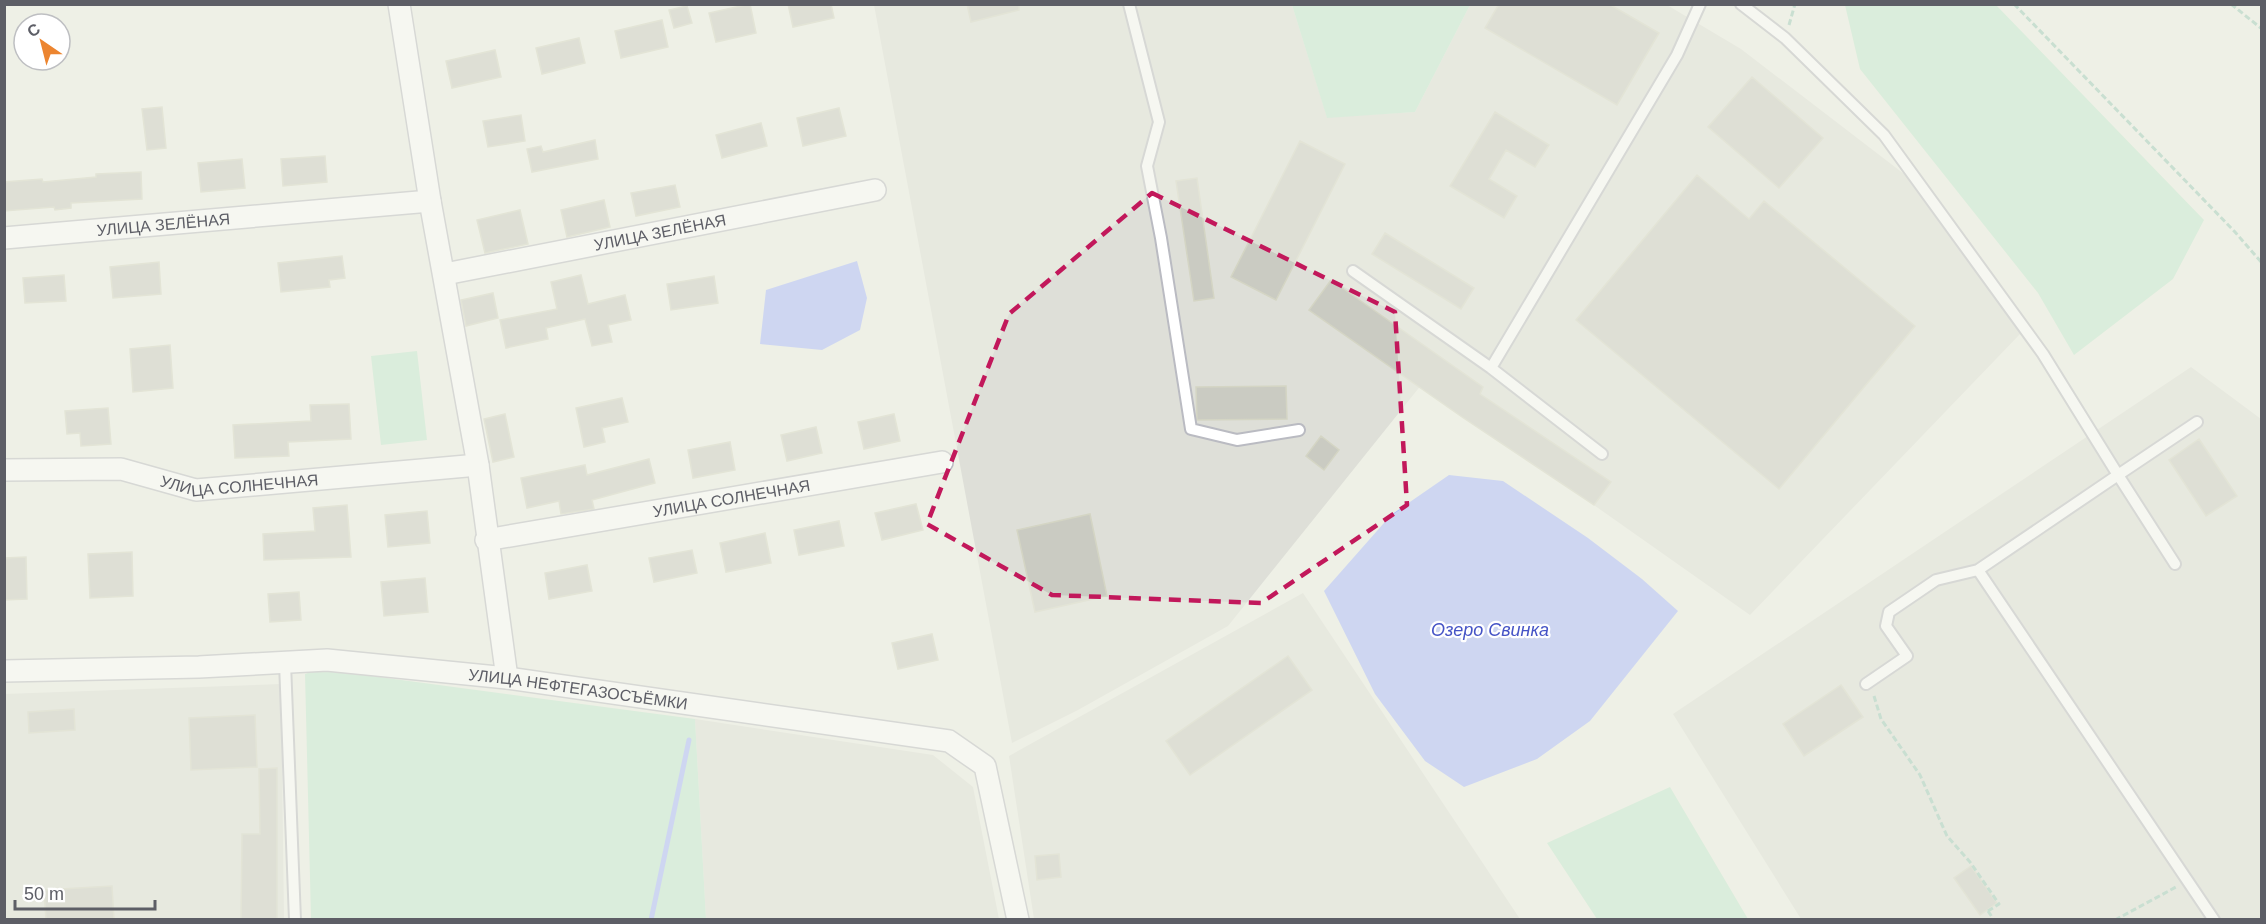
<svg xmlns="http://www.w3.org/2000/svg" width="2266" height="924" viewBox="0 0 2266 924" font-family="Arial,sans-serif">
<rect width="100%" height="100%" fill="#eef0e6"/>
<!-- industrial -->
<path fill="#dedfd8" d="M874,5H1292L1327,117L1415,112L1470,5H1667L1741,49L1908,177L2021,333L1750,615L1422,384L1228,626L1078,710L1012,743Z
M2191,367L2261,419V919H1801L1673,714Z
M1303,593L1520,919H1034L1009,756Z
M281,684L284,919H5L4,694Z
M695,719L933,755L973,787L999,919H706Z"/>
<!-- green -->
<path fill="#c2e8d0" d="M1292,5V4L1470,5L1415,112L1327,118Z
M1845,5H1996L2204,220L2173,279L2074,355L2038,293L1860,69Z
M417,351L427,440L381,445L371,356Z
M319,669L695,719L706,919H311L305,674Z
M1670,787L1748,919H1597L1547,843Z"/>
<!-- water -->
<path fill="#a7b7ff" d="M857,261L867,298L860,330L822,350L760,344L766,290Z
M1449,475L1503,481L1588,538L1642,579L1678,611L1590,721L1537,759L1464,787L1425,761L1375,694L1324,591L1391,515Z"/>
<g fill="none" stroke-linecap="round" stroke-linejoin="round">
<!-- stream -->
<path stroke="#a7b7ff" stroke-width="5" d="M651,920L689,740"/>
</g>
<!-- building -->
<path fill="#cacbc2" stroke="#d4d5c4" stroke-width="1.5" d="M750,4L756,33L716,42L709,13Z
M788,4H831L834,18L793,27Z
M967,4H1019V10L971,22Z
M1499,4H1609L1659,33L1617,105L1485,28Z
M687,6L692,23L674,28L669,10Z
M662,20L668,47L621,58L615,31Z
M579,38L585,63L542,74L536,48Z
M495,50L501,77L452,88L446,61Z
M1752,77L1823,138L1779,188L1708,127Z
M162,107L166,148L147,150L142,109Z
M839,108L846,136L803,146L797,118Z
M1495,112L1549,145L1535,167L1506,150L1489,179L1517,196L1504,218L1450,186Z
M521,115L525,141L488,147L483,121Z
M761,123L767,146L722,158L716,135Z
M595,140L598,159L532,172L527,149L541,146L543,152Z
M1300,141L1345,164L1276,300L1231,277Z
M325,156L327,182L283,186L281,159Z
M242,159L245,188L201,192L198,163Z
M141,172L142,199L71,203V208L55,210L54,207L4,211V182L42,179L43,182L96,177V174Z
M1697,175L1749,219L1764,201L1915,326L1779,489L1576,320Z
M1197,178L1214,298L1194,301L1176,181Z
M675,185L680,207L636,216L631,193Z
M604,200L610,227L567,237L561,210Z
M520,210L528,244L485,253L477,220Z
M1385,233L1474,288L1461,309L1372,254Z
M342,256L345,278L329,280L330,287L281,292L278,263Z
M159,262L161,294L113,298L110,267Z
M64,275L66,301L25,303L23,278Z
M581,275L588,304L625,295L631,320L608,325L612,342L592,346L585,319L546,328L548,339L506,348L500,320L557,309L551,282Z
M714,276L718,303L671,310L667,284Z
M1331,280L1483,387L1480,394L1611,482L1594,505L1462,417L1309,310Z
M493,293L498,318L466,326L461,300Z
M170,345L173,388L133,392L130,349Z
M1286,386L1287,419L1197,420L1196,387Z
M622,398L628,422L602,428L605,442L584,447L576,408Z
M349,404L351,439L288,442L289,456L235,458L233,425L311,421L310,405Z
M108,408L111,444L81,446L80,433L67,434L65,411Z
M505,414L514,457L493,462L484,419Z
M894,414L900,441L864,449L858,422Z
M816,427L822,453L787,461L781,435Z
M1321,436L1339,450L1324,470L1306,456Z
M2199,439L2237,496L2206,516L2169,460Z
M730,442L735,470L693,478L688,450Z
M649,459L655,483L592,500L594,509L561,514L559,501L527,508L521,478L585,465L587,475Z
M916,504L923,530L882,540L875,513Z
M347,505L351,557L264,560L263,534L315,531L313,508Z
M427,511L430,543L388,547L385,515Z
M1090,514L1107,596L1035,612L1017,530Z
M839,521L844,546L799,555L794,530Z
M765,533L771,563L726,572L720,543Z
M692,550L697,573L654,582L649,558Z
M132,552L133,596L90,598L88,554Z
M26,557L27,599L4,600V558Z
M587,565L592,591L549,599L545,573Z
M425,578L428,612L384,616L381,582Z
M299,592L301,620L270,622L268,594Z
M932,634L938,660L898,669L892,643Z
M1288,656L1312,690L1190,775L1166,741Z
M1841,685L1863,717L1804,756L1783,724Z
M74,709L75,730L29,733L28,712Z
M255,715L257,767L191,770L189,718Z
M277,768V920H241L242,834H260L259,769Z
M1059,854L1061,877L1037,880L1035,856Z
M1971,866L1997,903L1980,915L1954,878Z
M112,886L114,920H46L44,890Z"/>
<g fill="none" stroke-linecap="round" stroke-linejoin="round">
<defs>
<path id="lane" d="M1129,4L1159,122L1147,166L1161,238L1191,429L1237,440L1299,430
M1741,4L1785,38L1884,135L2043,354L2118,475L1978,570L2214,920
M1353,271L1491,368L1677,55L1700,4
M1491,368L1602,454
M2175,564L2118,475L2197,422
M285,663L295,920
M1866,684L1907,656L1886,626L1889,612L1936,580L1978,570"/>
<g id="street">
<path d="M399,4L430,201L478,465L507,678"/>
<path id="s1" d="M4,238L430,201"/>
<path id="s2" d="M445,274L875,190"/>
<path id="s3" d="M4,470L121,469L196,490L478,465"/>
<path id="s4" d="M486,540L942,462"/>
<path id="s5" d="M4,671L199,667L327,660L507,678L949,741L985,766L1018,920"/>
</g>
</defs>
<!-- lane casing -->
<use href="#lane" stroke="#babbc2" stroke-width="14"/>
<!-- street casing -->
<use href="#street" stroke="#babbc2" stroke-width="24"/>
<!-- path -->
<path stroke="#9bc9b9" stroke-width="3" stroke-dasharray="6 3" stroke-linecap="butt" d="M2014,4L2235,232L2262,263
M2231,4L2262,29
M1789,25L1795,4
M1874,696L1881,719L1920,775L1947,836L1970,862L1999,904L1988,911
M1988,911L1994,920
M2115,920L2176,887"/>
<!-- lane -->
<use href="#lane" stroke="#fff" stroke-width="10"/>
<!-- street -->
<use href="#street" stroke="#fff" stroke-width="21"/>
</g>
<!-- marked area -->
<path d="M0 0H2266V924H0ZM1152,193L1395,312L1407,505L1261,603L1052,595L927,524L1009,314Z" fill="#eef0e6" fill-opacity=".55" fill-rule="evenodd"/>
<path fill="none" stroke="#c2185b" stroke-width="4.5" stroke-dasharray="12 8" stroke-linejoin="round" d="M1152,193L1395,312L1407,505L1261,603L1052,595L927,524L1009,314Z"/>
<g text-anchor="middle" stroke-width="4.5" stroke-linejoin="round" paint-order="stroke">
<!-- street labels -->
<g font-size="16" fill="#5d5e66" stroke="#fff">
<text dy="6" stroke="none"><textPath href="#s1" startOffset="160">УЛИЦА ЗЕЛЁНАЯ</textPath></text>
<text dy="6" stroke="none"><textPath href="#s2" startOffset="219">УЛИЦА ЗЕЛЁНАЯ</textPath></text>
<text dy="6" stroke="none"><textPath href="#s3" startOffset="238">УЛИЦА СОЛНЕЧНАЯ</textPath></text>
<text dy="6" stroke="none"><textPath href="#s4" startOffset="249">УЛИЦА СОЛНЕЧНАЯ</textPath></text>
<text dy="6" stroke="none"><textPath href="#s5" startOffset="576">УЛИЦА НЕФТЕГАЗОСЪЁМКИ</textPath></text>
</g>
<!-- water labels -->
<g font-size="18" font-style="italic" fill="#4654c6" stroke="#fff">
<text x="1490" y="636">Озеро Свинка</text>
</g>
</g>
<!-- border -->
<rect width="2266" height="924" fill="none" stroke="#5d5e66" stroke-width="12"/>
<!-- north arrow -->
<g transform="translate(42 42) rotate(325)"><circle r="28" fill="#ffffff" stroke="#bebfc2" stroke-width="1.5"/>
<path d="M0-4.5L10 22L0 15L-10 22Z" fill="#ec8530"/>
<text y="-9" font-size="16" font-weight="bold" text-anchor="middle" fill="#5d5e66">С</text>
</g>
<!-- scale -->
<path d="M15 900v9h140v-9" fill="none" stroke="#5d5e66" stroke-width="3"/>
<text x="24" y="900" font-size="18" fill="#5d5e66" stroke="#ffffff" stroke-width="4.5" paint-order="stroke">50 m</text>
</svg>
